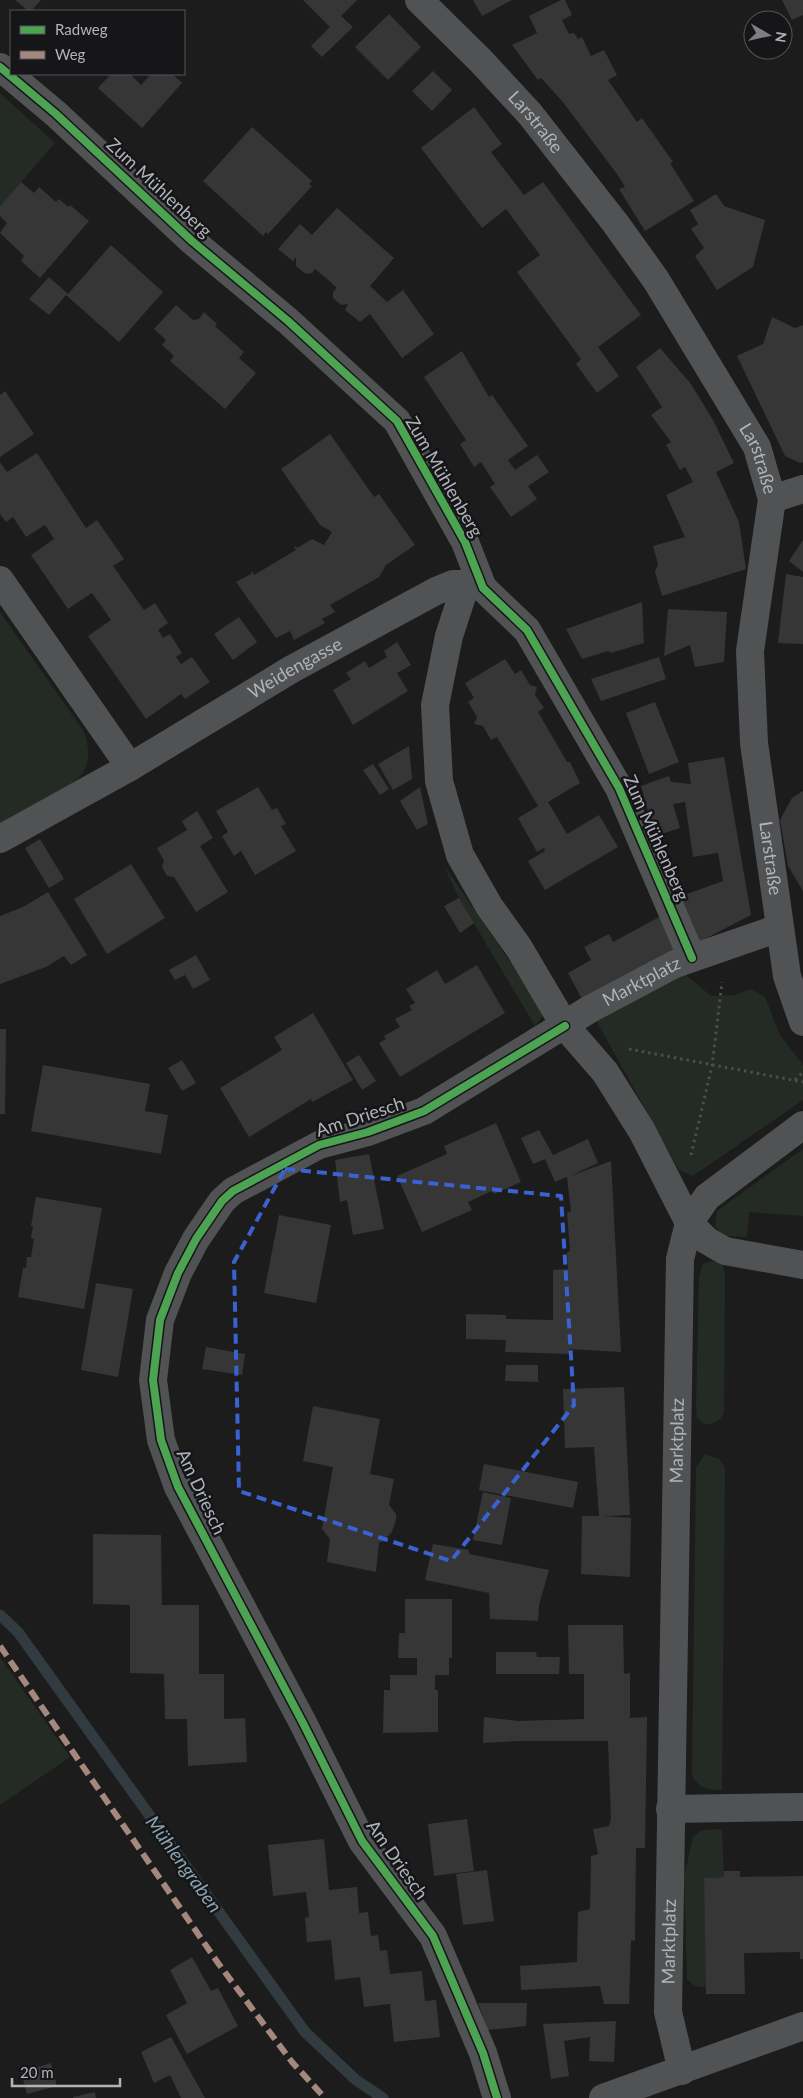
<svg xmlns="http://www.w3.org/2000/svg" width="803" height="2098" viewBox="0 0 803 2098" font-family="Lato,sans-serif">
<rect width="100%" height="100%" fill="#1c1c1c"/>
<!-- green -->
<path fill="#242b24" d="M0,93L55,143L0,206Z
M0,612L83,730C99,770 76,784 44,802C29,811 15,820 0,828Z
M443,864L542,1008L543,1016L535,1026L459,898Z
M685,974L711,996L736,995L751,989L765,997L780,1035L803,1065V1100L693,1176L679,1170L597,1022L598,1013Z
M803,1149V1216L749,1212L747,1237L723,1236L715,1226L717,1211Z
M713,1261L722,1264L725,1273L724,1412C720,1422 714,1424 704,1424L697,1418L696,1408L699,1277L703,1264Z
M705,1454L719,1459L725,1468L722,1790C708,1790 698,1789 692,1775L696,1468Z
M0,1657L70,1757L0,1805Z
M722,1829L724,1877L704,1878L706,1987C697,1987 693,1986 687,1979L684,1877L693,1837L702,1830Z"/>
<g fill="none" stroke-linecap="round" stroke-linejoin="round">
<!-- stream -->
<path stroke="#323b3f" stroke-width="11" d="M0,1615L18,1632L305,2032L356,2080L383,2098"/>
</g>
<!-- building -->
<path fill="#363637" d="M15,0H41L31,11H28Z
M303,0H357L341,16L353,27L322,57L311,46L330,27Z
M473,0H512L482,16Z
M561,0H565L572,15L562,20L569,34L574,33L578,39L582,37L591,56L604,50L617,75L608,80L637,122L642,118L673,162L670,163L694,201L645,231L619,189L625,187L617,174L562,101L541,78L538,80L512,45L537,33L529,16Z
M782,0H803V15L792,20Z
M389,14L421,47L388,80L355,47Z
M433,71L452,90L432,111L412,91Z
M111,74H130L141,85L151,74H172L182,83L142,128L98,88Z
M474,107L502,144L491,152L524,195L543,182L641,315L598,347L619,376L597,393L576,364L581,359L517,272L540,255L506,209L482,228L421,148Z
M252,127L312,181L309,184L312,186L268,234L266,232L263,236L203,181Z
M21,182L34,193L39,187L56,202L59,199L68,207L70,205L89,221L40,278L21,261L24,256L0,233L7,223L0,216V206Z
M716,194L724,206L765,220L753,267L717,290L695,256L704,248L691,229L698,224L690,210Z
M337,208L394,258L370,286L387,302L403,290L434,334L402,358L370,314L360,322L345,310L348,304L341,305L333,298V292L337,288L326,278L315,269L312,273L306,274L296,266V257L293,261L278,249L300,224L312,235Z
M111,245L163,292L119,342L66,295L49,315L29,299L49,277L68,294Z
M176,305L193,320L199,319L204,312L217,324L215,326L244,352L239,358L256,373L225,409L170,361L174,356L162,345L166,340L154,329Z
M772,317L795,328L803,325V462L800,463L785,456L737,356L763,344Z
M660,348L691,384L713,420L734,463L716,472L739,522L746,569L662,596L655,572L658,564L653,546L685,537L666,495L693,482L685,467L680,470L666,445L671,442L651,415L662,407L636,367Z
M462,351L489,397L492,395L528,446L508,460L515,470L537,455L549,472L528,486L537,499L511,517L490,487L495,484L481,462L474,467L460,444L466,440L424,377Z
M5,391L34,434L0,457V395Z
M330,434L374,497L379,494L415,545L386,565L379,577L330,605L335,612L322,619L325,623L294,640L290,631L276,638L236,582L251,574L252,571L254,575L296,550L294,547L296,546L297,548L312,539L324,545L332,532L320,525L281,469Z
M37,453L86,528L97,520L124,559L113,566L144,610L155,603L168,623L158,630L163,638L170,634L182,653L176,657L181,664L192,657L210,682L185,699L181,694L146,719L88,636L111,620L102,607L92,593L68,609L31,555L54,539L45,525L26,537L13,517L6,522L0,514V462L7,472Z
M803,540V572L789,561Z
M786,574L803,577V644L778,643Z
M642,602L644,643L611,653L608,651L582,659L566,629Z
M668,609L727,612L724,662L695,667L690,645L664,656Z
M239,617L257,642L233,660L214,634Z
M397,642L411,665L397,673L408,691L353,725L333,690L351,679L346,673L365,661L369,668L387,657L384,651Z
M659,657L666,679L601,701L591,679Z
M505,659L515,674L521,670L530,685L537,687L535,695L544,708L538,712L567,762H570L580,783L548,802L567,834L599,815L618,847L545,890L528,861L545,851L544,848L537,852L518,818L538,806L497,737L491,740L483,726L474,724L477,717L468,702L474,698L465,683Z
M655,702L679,762L649,774L626,713Z
M409,746L412,779L393,790L378,764Z
M724,757L751,915L697,943L676,898L723,881L718,853L693,857L685,802L673,804L680,828L655,836L641,786L669,776L671,782L691,784L688,763Z
M373,764L389,789L380,795L363,770Z
M258,787L272,810L277,808L286,824L281,826L296,851L255,875L241,851L234,856L222,836L228,832L216,811Z
M420,787L428,824L417,830L400,801Z
M803,791V891L788,866L780,820L792,798Z
M197,811L213,838L200,846L228,892L196,912L174,877L167,876L162,867L164,861L157,848L187,830L182,821Z
M40,839L64,879L49,888L25,848Z
M131,864L165,918L107,954L74,899Z
M48,892L87,955L71,965L64,956L46,967L0,984V916L23,907Z
M459,898L474,923L460,933L444,906Z
M663,915L681,949L583,1001L568,973L591,960L584,947L609,934L613,942Z
M196,955L210,980L193,989L185,975L175,980L169,970Z
M477,965L505,1013L400,1077L379,1043L386,1039L384,1036L400,1027L395,1019L412,1010L409,1006L415,1003L406,989L437,970L445,984Z
M313,1013L353,1080L312,1102L311,1099L249,1137L220,1088L282,1050L274,1037Z
M0,1029H6L5,1114H0Z
M359,1055L376,1081L362,1090L346,1063Z
M182,1060L196,1083L182,1091L168,1068Z
M43,1065L150,1084L145,1111L168,1115L161,1154L31,1131Z
M496,1123L521,1182L494,1194L492,1191L468,1202L472,1210L422,1232L397,1176L447,1154L444,1146Z
M539,1130L553,1155L588,1139L598,1163L570,1176L611,1161L621,1352L569,1349V1354L505,1352L506,1340L466,1339V1314L506,1315V1319L553,1320V1270L568,1269L567,1252L570,1251L567,1212H571L567,1177L555,1182L545,1159L533,1164L521,1138Z
M369,1154L384,1229L353,1235L347,1200L340,1202L335,1160Z
M36,1197L102,1208L84,1309L18,1297L23,1268H26L27,1257H31L34,1239L31,1238L33,1226H31Z
M279,1215L331,1225L316,1303L264,1293Z
M96,1283L133,1289L118,1377L81,1370Z
M206,1347L245,1354L242,1375L202,1369Z
M506,1365H538V1382L505,1381Z
M624,1387L630,1515L603,1516L631,1518L630,1577L581,1574L582,1516H599L594,1447L565,1448L563,1389Z
M313,1406L380,1419L370,1474L394,1479L389,1505L396,1514V1520L392,1532L382,1542H379L376,1572L327,1562L330,1539L322,1529L333,1467L303,1461Z
M484,1464L578,1482L573,1508L479,1490Z
M483,1492L511,1498L502,1545L473,1540Z
M93,1534L161,1535L162,1605H199V1674H224V1719L245,1718L247,1762L188,1766L187,1719H165L164,1674L130,1673V1605L93,1604Z
M433,1544L469,1550V1554L549,1570L539,1605L538,1621L490,1619L489,1593L425,1580Z
M405,1599H452V1658H449V1675H435V1690H438V1732L383,1733L384,1690H390V1675H417V1658H398L399,1633H405Z
M568,1625H623L624,1674L630,1673V1718L647,1717L645,1848H636L635,1941L631,1940L629,2004H604L600,1986L521,1990L520,1966L577,1962L578,1912L590,1909L591,1856L598,1854L593,1829L609,1826L611,1818L608,1741H519L483,1743L484,1717L518,1721L584,1719V1674H569Z
M496,1652H536L537,1657H560L559,1674H496Z
M467,1819L474,1871L434,1876L428,1824Z
M324,1839L329,1890L357,1887L359,1913L368,1912L371,1936L378,1935L380,1951L387,1950L390,1974L422,1971L425,2001L436,2000L440,2037L394,2042L390,2004L364,2007L360,1977L335,1980L331,1940L307,1942L305,1918L309,1917L306,1892L273,1896L268,1845Z
M487,1870L494,1921L463,1925L456,1874Z
M724,1871H740V1877L803,1876V1959H800V1952L744,1953L745,1994H706L704,1878L724,1877Z
M192,1957L211,1991L218,1988L238,2026L187,2054L166,2015L187,2003L170,1970Z
M478,2003H527L526,2026L488,2030Z
M616,2021L614,2062L589,2061L590,2037L564,2041L569,2076L551,2079L543,2024Z
M171,2037L205,2098H181L170,2075L154,2083L141,2052Z
M51,2063L57,2086L27,2094L21,2072Z
M95,2092L96,2098H73V2097Z"/>
<g fill="none" stroke-linecap="round" stroke-linejoin="round">
<!-- path -->
<path stroke="#4c4d4f" stroke-width="3" stroke-dasharray="2.5 4" stroke-linecap="butt" d="M629,1049L803,1082
M795,1080L803,1072
M691,1155L712,1066L722,982"/>
<!-- minor -->
<g stroke="#515254" stroke-width="28">
<path id="s1" d="M419,0L480,60L530,114L616,224L656,280L757,447L772,499L750,651L754,743L787,976L803,1022"/>
<path d="M0,67L56,114L192,241L288,321L397,421L465,542L483,588L527,630L619,788L692,958"/>
<path d="M772,499L803,489"/>
<path d="M0,580L130,767"/>
<path d="M483,588L466,584L449,636L435,705L439,781L460,855L489,906L519,948L565,1026L605,1072L642,1131L689,1223L706,1240L725,1251L803,1265"/>
<path id="s2" d="M0,839L130,767L292,669L436,591L453,584H466"/>
<path d="M670,1809L803,1807"/>
<path id="s3" d="M682,2071L668,2012L680,1259L689,1223L707,1197L803,1125"/>
<path id="s4" d="M497,2098L483,2053L433,1936L362,1841L303,1723L178,1487L161,1440L153,1380L160,1320L178,1273L196,1239L222,1201L233,1191L319,1145L368,1132L424,1111L590,1009L675,964L779,928"/>
<path d="M603,2098L803,2026"/>
</g>
<!-- quiet -->
<path stroke="#a5887d" stroke-width="6" stroke-dasharray="12 6" stroke-linecap="butt" d="M0,1646L218,1963L292,2062L325,2098"/>
<defs>
<path id="cycleway" d="M0,67L56,114L192,241L288,321L397,421L465,542L483,588L527,630L619,788L692,958
M497,2098L483,2053L433,1936L362,1841L303,1723L178,1487L161,1440L153,1380L160,1320L178,1273L196,1239L222,1201L233,1191L319,1145L368,1132L424,1111L565,1026"/>
</defs>
<!-- cycleway casing -->
<use href="#cycleway" stroke="#161618" stroke-width="11"/>
<!-- cycleway -->
<use href="#cycleway" stroke="#4ca352" stroke-width="8"/>
</g>
<!-- marked area -->
<path fill="none" stroke="#3a62d2" stroke-width="4" stroke-dasharray="10 6" stroke-linejoin="round" d="M285,1169L561,1196L574,1405L451,1561L239,1491L234,1262Z"/>
<g text-anchor="middle" stroke-width="5" stroke-linejoin="round" paint-order="stroke">
<!-- street labels -->
<g font-size="18" fill="#afb4bb" stroke="#161618">
<text dy="6" stroke="none"><textPath href="#s1" startOffset="169">Larstraße</textPath></text>
<text transform="translate(159 188) rotate(43)" y="6">Zum Mühlenberg</text>
<text dy="6" stroke="none"><textPath href="#s1" startOffset="574">Larstraße</textPath></text>
<text transform="translate(444 477) rotate(60)" y="6">Zum Mühlenberg</text>
<text dy="6" stroke="none"><textPath href="#s2" startOffset="341">Weidengasse</textPath></text>
<text transform="translate(656 838) rotate(66)" y="6">Zum Mühlenberg</text>
<text dy="6" stroke="none"><textPath href="#s1" startOffset="979">Larstraße</textPath></text>
<text dy="6" stroke="none"><textPath href="#s4" startOffset="1474">Marktplatz</textPath></text>
<text transform="translate(360 1117) rotate(-18)" y="6">Am Driesch</text>
<text dy="6" stroke="none"><textPath href="#s3" startOffset="632">Marktplatz</textPath></text>
<text transform="translate(201 1492) rotate(65)" y="6">Am Driesch</text>
<text transform="translate(397 1860) rotate(55)" y="6">Am Driesch</text>
<text dy="6" stroke="none"><textPath href="#s3" startOffset="131">Marktplatz</textPath></text>
</g>
<!-- water labels -->
<g font-size="19" font-style="italic" fill="#8aa5b2" stroke="#161618">
<text transform="translate(184 1864) rotate(54)" y="7">Mühlengraben</text>
</g>
</g>
<!-- legend -->
<rect x="10" y="10" width="175" height="65" fill="#161618" stroke="#535559"/>
<rect x="20" y="26" width="25" height="8" fill="#4ca352" stroke="#535559"/>
<text x="55" y="35" font-size="15" fill="#afb4bb">Radweg</text>
<rect x="20" y="51" width="25" height="8" fill="#a5887d" stroke="#535559"/>
<text x="55" y="60" font-size="15" fill="#afb4bb">Weg</text>
<!-- north arrow -->
<g transform="translate(768 35) rotate(99)"><circle r="24" fill="#161618" stroke="#535559"/>
<path d="M0-4L9 19L0 12L-9 19Z" fill="#7c7f83"/>
<text y="-8" font-size="14" font-weight="bold" text-anchor="middle" fill="#afb4bb">N</text>
</g>
<!-- scale -->
<path d="M12 2078v8h108v-8" fill="none" stroke="#afb4bb" stroke-width="2.5"/>
<text x="20" y="2078" font-size="15" fill="#afb4bb" stroke="#161618" stroke-width="4" paint-order="stroke">20 m</text>
</svg>
